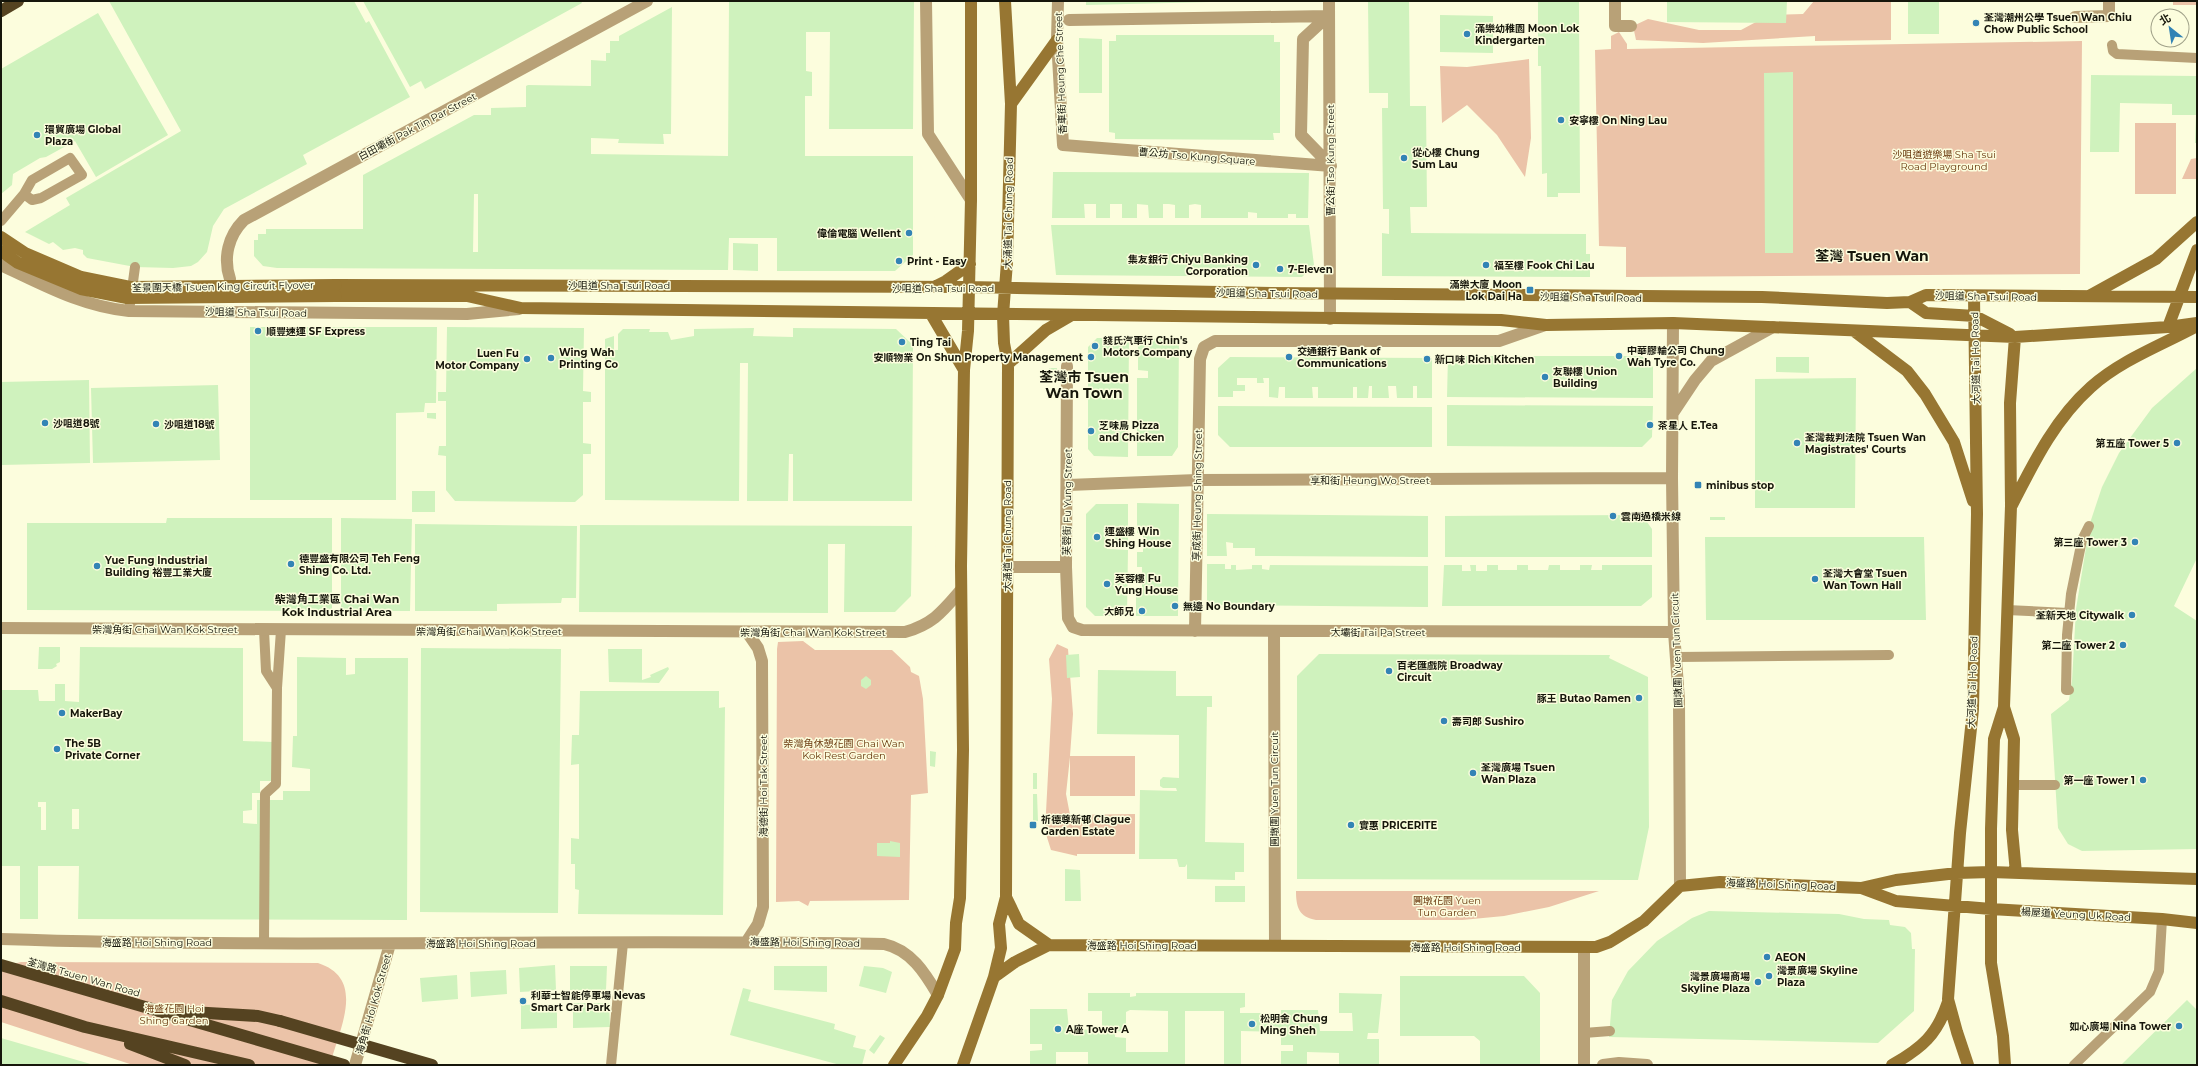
<svg xmlns="http://www.w3.org/2000/svg" width="2198" height="1066" viewBox="0 0 2198 1066" font-family="Montserrat,'Noto Sans TC',sans-serif">
<rect width="100%" height="100%" fill="#fcfddd"/>
<!-- green -->
<path fill="#ebc3a8" d="M1814,1H1891V40L1815,41V36L1703,43L1636,40L1633,26L1648,19L1699,30H1741L1769,15L1803,14Z
M2173,1H2197V5H2173Z
M1619,32L1627,44V49L2082,41L2080,274L1626,277V247L1599,246L1595,50L1611,49V36Z
M1529,59L1531,138L1525,177L1497,135L1467,105L1442,123L1440,66L1467,67Z
M2135,123H2176V194H2135Z
M2197,158V179H2182L2191,159Z
M803,641L815,650H892L910,667L911,672L919,676L923,699L928,793L911,795L909,900L810,901L808,906L799,901L776,902L777,649L778,642Z
M1057,644L1068,649L1073,714L1070,756H1135V796H1070V757L1066,794L1070,815L1135,814V854H1077V856L1051,850L1045,831L1052,699L1049,659Z
M1296,891H1599L1549,907L1504,916L1462,920H1316C1299,917 1296,907 1296,891Z
M21,962L318,963C367,979 339,1029 330,1065H133L1,1022V967Z"/>
<!-- pier -->
<path fill="#fcfddd" d="M939,1H1027L1029,641H1027L1031,924L942,922L931,302L937,150Z"/>
<!-- building -->
<path fill="#cff2bd" fill-rule="evenodd" d="M109,1H354L366,23L369,21L410,97L303,155L307,164L224,209L213,226L207,252L198,262L191,266L173,268L135,267L87,258L83,254V250L75,248L63,250L53,242L49,244L25,232L70,205L66,198L181,131Z
M363,1H581L582,3L425,89L421,81L410,87Z
M729,1H914L913,129H829L830,32H806V71L812,72V96H805V156H913V255L895,271H777V238H729L728,270L277,268L263,266L254,256V240H258V234H266V229H363V175L474,115H491V108L526,107V86L528,85L591,86V60L606,61V53H610V41H619V36L672,7L671,134H663L664,144L618,143L619,139L591,138V154L728,156ZM474,194H478V252H473Z
M1086,1H1211V2L1086,5Z
M1368,1H1409L1410,106H1426L1427,207H1410L1411,233L1586,234V254H1590V277L1382,276V233L1389,234V209H1383L1382,108H1388V93H1369Z
M1538,1H1579L1580,193H1558V197H1547V173L1542,174L1541,66H1538Z
M1667,1H1787L1786,23L1667,22Z
M1908,1H1939V34H1908Z
M98,13L168,135L96,177L75,141L46,157L40,158L13,174L12,185L1,194V69Z
M1440,15L1493,16V53L1440,52Z
M1116,35H1274V42H1280V133H1273L1274,140L1115,139V133L1109,132V41H1116Z
M1079,38L1102,39V93H1079Z
M1793,72V253H1765L1764,73Z
M2091,75L2197,76V143H2195L2196,115H2172V104L2120,103L2119,152H2090Z
M1053,172L1309,173L1308,218H1296V214H1288V218H1257V213L1248,212V218H1201V205L1195,204L1189,205V218H1175V205L1169,204H1163V218H1149L1148,205L1137,204V218H1122V204H1110V218H1096V204H1084L1085,218H1052Z
M1051,225H1309L1314,265L1302,277L1056,275Z
M733,243L758,244V271L733,270Z
M250,327H437L436,403H425L424,412L396,413V500H250Z
M447,327L584,328L583,391L591,392V402H583V443L591,444V454H583V495L575,502L455,501L446,490V456L438,455L439,446H446V401H438V392H446Z
M754,328L753,336L793,337V328L896,329L913,345L912,501H793V454H789L788,501H747L748,363H740L739,501L605,500V339L614,336V350H618V334L623,329H650L649,332H668L671,340L694,336V329Z
M1097,338H1129L1128,457L1094,456L1088,449V347Z
M1138,338L1179,339L1178,447L1172,456H1137V378H1148V371L1138,370Z
M1448,356H1642L1653,367V398L1447,397Z
M1230,357L1432,358V398H1417V386H1413V398H1397L1396,386H1388L1389,398H1372V386H1369L1368,398H1357V387H1353V398H1318V387H1312L1313,398H1285V387H1279L1278,398L1269,397V378H1263L1264,383H1257V378H1237V385H1245V391H1233V397H1218V368Z
M1776,357H1809V373L1776,372Z
M1049,368H1057V377H1049Z
M2197,368V558L2174,606L2197,621V849L2082,851L2068,844L2058,828L2051,714L2069,700L2072,681L2076,609L2090,523L2102,487L2119,453L2152,408Z
M1856,378L1855,508H1755V379Z
M89,380L90,463L1,465V382Z
M218,385L220,460L93,463L91,388Z
M1447,405L1653,406L1652,437L1642,447L1447,446Z
M1218,406L1432,407V447H1230L1218,435Z
M427,413H436V419L427,418Z
M412,491H435V512H412Z
M1137,503L1179,504L1178,616H1136V587H1142V567H1137V552H1143V533H1137Z
M1096,504H1128V544H1114V530H1107V549L1128,550L1127,616H1095L1086,607V514Z
M1207,514L1428,516V557L1255,556V548H1233V543L1226,542L1227,556H1207Z
M1642,515L1652,529V557H1445V516Z
M1710,517H1725V520H1710Z
M167,518H332V611L27,610V523H166Z
M341,518L412,519L410,611H341Z
M415,524L577,526L576,598H562L561,603L497,604V611H415Z
M580,525L912,526L911,596L895,612H844L845,544H828V613L579,612Z
M1705,537H1924L1926,620H1706Z
M1207,564H1225V569H1231V565H1236V570L1252,569V565H1262V569L1269,570L1270,565L1428,566V607L1207,605Z
M1444,565H1462V571H1471L1470,565H1476V571H1487V565H1498V570H1517V565H1528V570H1548L1549,565H1560V570H1580V565H1592L1591,570H1602V565H1652V597L1641,606H1442Z
M39,647H60V662L56,664L57,666L52,669H38Z
M80,647L243,648V741L273,742L272,781H260V793H252V810L243,811V823L257,824V800H283V791H310V769L292,767L293,736H297V657L346,658V675L355,674V658H408L407,920L78,919L79,866H38V919H20V866H1V690H38L39,701H55V684H65V701L79,702ZM38,802H46V830H41V807H38ZM72,809H79V829H72Z
M421,648L561,649L558,913L420,912Z
M608,649H642V680L651,677L650,675L668,667L669,669L659,683L609,682Z
M1079,654L1080,677L1067,678L1066,655Z
M1319,654L1610,655L1609,658L1648,677L1649,827L1638,880L1297,879V676Z
M1098,670L1176,671V696H1212V707H1207L1205,842L1244,843V872H1235V880L1187,879V864L1185,867H1179L1177,859H1139L1140,790L1177,791L1176,788H1163L1160,786V780L1163,777L1179,778V735L1097,734Z
M866,676L871,680V685L866,689L861,686V680Z
M580,691H719V708L725,707L723,915L578,914L579,890L575,889V864H571V838L579,839V764L571,765L572,735H579Z
M930,751L936,752L935,767L930,766Z
M1033,773H1037V789H1033Z
M1033,794H1037L1038,821H1033Z
M890,841L900,843V857L877,856V843H890Z
M1065,869L1080,870L1081,901H1065Z
M1215,886H1245V902H1215Z
M1709,911L1839,914L1864,919L1889,920L1890,925L1905,927L1911,933L1912,949H1915L1914,1011L1878,1043L1609,1037L1612,1000L1628,971L1657,941L1692,918Z
M555,965L556,990L520,992L519,968Z
M570,966H607L606,990H570Z
M774,966H827V992L774,990Z
M864,966L883,968L892,972L886,993L859,986Z
M506,970L507,994L471,997L470,972Z
M457,975L458,999L422,1002L420,978Z
M1400,976H1524L1540,993V1065H1480V1041L1474,1036H1400Z
M743,988L751,990L748,1001L835,1024L834,1029L856,1036L853,1047L866,1050L862,1065H840L730,1035Z
M1088,993H1130V997L1136,996V993H1245V1007L1240,1008V1013H1275V1017H1281V1010H1318L1320,1031H1353L1352,1013H1339V993L1382,994L1378,1033H1368L1367,1039H1379V1065H1339V1053L1307,1052V1065H1281V1051H1293V1045H1281V1032L1241,1031V1065H1224V1011H1185V1065H1088V1052H1056V1065H1030V1051L1042,1050V1044H1030V1009H1067L1069,1029L1102,1030V1011H1088ZM1130,1010L1168,1011V1052H1126V1038L1115,1037V1031L1126,1032V1012Z
M2187,1000L2197,1010V1065H2121Z
M573,1003H609L610,1027L573,1028Z
M557,1004V1028L521,1029V1005Z
M880,1035L885,1038L874,1054L869,1050Z
M1,1038L94,1065H1Z"/>
<g fill="none" stroke-linecap="round" stroke-linejoin="round">
<!-- lane -->
<path stroke="#b8a177" stroke-width="10" d="M2112,45L2113,51L2117,54L2197,58
M1,221L24,194L32,180L70,158L82,175L41,198L32,200L24,194
M129,311L135,267
M2007,610L2068,613
M264,630L266,671L277,688
M1677,657L1889,655
M2069,690H2066L2067,635L2071,594L2082,540L2089,526
M2013,785H2055
M264,943L265,794L276,784L277,688L281,630
M1584,1033L1610,1031
M611,1065L623,943
M2074,1065L2150,992L2159,971L2162,919"/>
<!-- street -->
<path stroke="#b8a177" stroke-width="12" d="M926,1L928,134L971,200
M1058,1L1057,40L1063,145L1331,166
M1329,1L1330,319
M1615,1V26H1631
M1328,16L1303,39L1301,135L1331,166
M2075,17L2109,16V1
M1069,20L1328,16
M1,265C44,285 81,306 129,311L467,314L519,309
M230,279C223,258 228,236 244,220L647,1
M1673,323L1672,478L1674,632L1679,700L1680,886
M1067,366L1066,567L1068,618L1073,627L1082,630L1674,632
M1673,413L1695,380L1711,361L1773,327
M1068,485L1197,480L1672,478
M1007,567H1066
M1,628L905,632C933,624 942,612 961,590
M1195,631L1200,359L1204,347L1215,341H1499L1545,325
M747,632L758,648L762,661L763,907L758,924L747,941
M1274,632L1275,945
M1,939C295,949 590,938 884,944C911,950 925,973 938,995
M1584,948V1065
M355,1065L390,944
M1603,1065L1619,1063L1647,1065"/>
<!-- secondary -->
<path stroke="#977632" stroke-width="12" d="M1011,104L1057,40
M336,285L968,287L1271,293L1762,297L1887,303L1910,302L1926,295L2197,297
M934,287L946,281L970,264
M336,296H467L521,308L1501,320L1546,325L1673,323L2015,337L2168,327L2197,323
M2089,296L2156,259L2197,222
M1910,302L1926,313L1975,316L2010,334
M931,314L964,370
M2168,327L2197,250
M1854,331L1907,371L1925,394L1954,442L1973,501
M1008,364L1046,330L1070,316
M2012,505C2034,462 2055,419 2091,387C2121,360 2162,345 2197,326
M2004,707L2014,739L2012,830L2016,873
M1861,888L1896,901L1991,909L2162,919L2197,923
M1006,897L1019,924L1049,945
M994,977L1015,962L1049,945L1596,947L1610,942L1644,921L1680,886L1720,882L1861,888L1896,880L1957,873L1991,872L2197,879
M894,1065L927,1016L938,995L955,949L956,923L960,898L963,750L961,566L964,370L968,331L971,200V1
M963,1065L994,977L1001,948L999,924L1006,897L1008,364L1004,343L1003,315L1007,262L1011,104L1005,1
M1892,1065C1922,1048 1937,1035 1948,1002
M1968,1065L1957,1032L1948,999L1960,833L1973,709L1977,514L1974,296
M2005,1065L2003,1036L1991,963V829L1994,739L2004,707L2011,506L2010,403L2015,337"/>
<!-- highway -->
<path stroke="#554321" stroke-width="12" d="M1,11L18,1
M1,965L344,1065
M1,1001L85,1027L249,1065
M173,1011L258,1016L280,1021
M130,1044L185,1065"/>
<!-- secondary-bridge -->
<path stroke="#977632" stroke-width="12" d="M1,237L25,253L81,277L130,287L336,285
M1,251L18,263L81,289L127,298L336,296"/>
<!-- highway-bridge -->
<path stroke="#554321" stroke-width="12" d="M280,1021L432,1065"/>
</g>
<!-- markers -->
<g fill="#3384b5" stroke="#fcfddd" stroke-width="1.5">
<circle cx="1976" cy="23" r="4"/>
<circle cx="1467" cy="34" r="4"/>
<circle cx="1561" cy="120" r="4"/>
<circle cx="37" cy="135" r="4"/>
<circle cx="1404" cy="158" r="4"/>
<circle cx="909" cy="233" r="4"/>
<circle cx="899" cy="261" r="4"/>
<circle cx="1256" cy="265" r="4"/>
<circle cx="1486" cy="265" r="4"/>
<circle cx="1280" cy="269" r="4"/>
<rect x="1526" y="286" width="8" height="8" rx="2"/>
<circle cx="258" cy="331" r="4"/>
<circle cx="902" cy="342" r="4"/>
<circle cx="1095" cy="346" r="4"/>
<circle cx="1619" cy="356" r="4"/>
<circle cx="1091" cy="357" r="4"/>
<circle cx="1289" cy="357" r="4"/>
<circle cx="551" cy="358" r="4"/>
<circle cx="527" cy="359" r="4"/>
<circle cx="1427" cy="359" r="4"/>
<circle cx="1545" cy="377" r="4"/>
<circle cx="45" cy="423" r="4"/>
<circle cx="156" cy="424" r="4"/>
<circle cx="1650" cy="425" r="4"/>
<circle cx="1091" cy="431" r="4"/>
<circle cx="1797" cy="443" r="4"/>
<circle cx="2177" cy="443" r="4"/>
<rect x="1694" y="481" width="8" height="8" rx="2"/>
<circle cx="1613" cy="516" r="4"/>
<circle cx="1097" cy="537" r="4"/>
<circle cx="2135" cy="542" r="4"/>
<circle cx="291" cy="564" r="4"/>
<circle cx="97" cy="566" r="4"/>
<circle cx="1815" cy="579" r="4"/>
<circle cx="1107" cy="584" r="4"/>
<circle cx="1175" cy="606" r="4"/>
<circle cx="1142" cy="611" r="4"/>
<circle cx="2132" cy="615" r="4"/>
<circle cx="2123" cy="645" r="4"/>
<circle cx="1389" cy="671" r="4"/>
<circle cx="1639" cy="698" r="4"/>
<circle cx="62" cy="713" r="4"/>
<circle cx="1444" cy="721" r="4"/>
<circle cx="57" cy="749" r="4"/>
<circle cx="1473" cy="773" r="4"/>
<circle cx="2143" cy="780" r="4"/>
<rect x="1029" y="821" width="8" height="8" rx="2"/>
<circle cx="1351" cy="825" r="4"/>
<circle cx="1767" cy="957" r="4"/>
<circle cx="1769" cy="976" r="4"/>
<circle cx="1758" cy="982" r="4"/>
<circle cx="523" cy="1001" r="4"/>
<circle cx="1252" cy="1024" r="4"/>
<circle cx="2179" cy="1026" r="4"/>
<circle cx="1058" cy="1029" r="4"/>
</g>
<g text-anchor="middle" stroke-width="3" stroke-linejoin="round" paint-order="stroke">
<!-- poi labels -->
<g font-size="10" font-weight="bold" fill="#16160b" stroke="#fcfddd" text-anchor="start">
<text x="1984" y="21">荃灣潮州公學 Tsuen Wan Chiu<tspan x="1984" dy="12">Chow Public School</tspan></text>
<text x="1475" y="32">滿樂幼稚園 Moon Lok<tspan x="1475" dy="12">Kindergarten</tspan></text>
<text x="1569" y="124">安寧樓 On Ning Lau</text>
<text x="45" y="133">環貿廣場 Global<tspan x="45" dy="12">Plaza</tspan></text>
<text x="1412" y="156">從心樓 Chung<tspan x="1412" dy="12">Sum Lau</tspan></text>
<text x="901" y="237" text-anchor="end">偉倫電腦 Wellent</text>
<text x="1248" y="263" text-anchor="end">集友銀行 Chiyu Banking<tspan x="1248" dy="12">Corporation</tspan></text>
<text x="907" y="265">Print - Easy</text>
<text x="1494" y="269">福至樓 Fook Chi Lau</text>
<text x="1288" y="273">7-Eleven</text>
<text x="1522" y="288" text-anchor="end">滿樂大廈 Moon<tspan x="1522" dy="12">Lok Dai Ha</tspan></text>
<text x="266" y="335">順豐速運 SF Express</text>
<text x="1103" y="344">錢氏汽車行 Chin's<tspan x="1103" dy="12">Motors Company</tspan></text>
<text x="910" y="346">Ting Tai</text>
<text x="1627" y="354">中華膠輪公司 Chung<tspan x="1627" dy="12">Wah Tyre Co.</tspan></text>
<text x="1297" y="355">交通銀行 Bank of<tspan x="1297" dy="12">Communications</tspan></text>
<text x="559" y="356">Wing Wah<tspan x="559" dy="12">Printing Co</tspan></text>
<text x="519" y="357" text-anchor="end">Luen Fu<tspan x="519" dy="12">Motor Company</tspan></text>
<text x="1083" y="361" text-anchor="end">安順物業 On Shun Property Management</text>
<text x="1435" y="363">新口味 Rich Kitchen</text>
<text x="1553" y="375">友聯樓 Union<tspan x="1553" dy="12">Building</tspan></text>
<text x="53" y="427">沙咀道8號</text>
<text x="164" y="428">沙咀道18號</text>
<text x="1099" y="429">芝味鳥 Pizza<tspan x="1099" dy="12">and Chicken</tspan></text>
<text x="1658" y="429">茶星人 E.Tea</text>
<text x="1805" y="441">荃灣裁判法院 Tsuen Wan<tspan x="1805" dy="12">Magistrates' Courts</tspan></text>
<text x="2169" y="447" text-anchor="end">第五座 Tower 5</text>
<text x="1706" y="489">minibus stop</text>
<text x="1621" y="520">雲南過橋米線</text>
<text x="1105" y="535">運盛樓 Win<tspan x="1105" dy="12">Shing House</tspan></text>
<text x="2127" y="546" text-anchor="end">第三座 Tower 3</text>
<text x="299" y="562">德豐盛有限公司 Teh Feng<tspan x="299" dy="12">Shing Co. Ltd.</tspan></text>
<text x="105" y="564">Yue Fung Industrial<tspan x="105" dy="12">Building 裕豐工業大廈</tspan></text>
<text x="1823" y="577">荃灣大會堂 Tsuen<tspan x="1823" dy="12">Wan Town Hall</tspan></text>
<text x="1115" y="582">芙蓉樓 Fu<tspan x="1115" dy="12">Yung House</tspan></text>
<text x="1183" y="610">無邊 No Boundary</text>
<text x="1134" y="615" text-anchor="end">大師兄</text>
<text x="2124" y="619" text-anchor="end">荃新天地 Citywalk</text>
<text x="2115" y="649" text-anchor="end">第二座 Tower 2</text>
<text x="1397" y="669">百老匯戲院 Broadway<tspan x="1397" dy="12">Circuit</tspan></text>
<text x="1631" y="702" text-anchor="end">豚王 Butao Ramen</text>
<text x="70" y="717">MakerBay</text>
<text x="1452" y="725">壽司郎 Sushiro</text>
<text x="65" y="747">The 5B<tspan x="65" dy="12">Private Corner</tspan></text>
<text x="1481" y="771">荃灣廣場 Tsuen<tspan x="1481" dy="12">Wan Plaza</tspan></text>
<text x="2135" y="784" text-anchor="end">第一座 Tower 1</text>
<text x="1041" y="823">祈德尊新邨 Clague<tspan x="1041" dy="12">Garden Estate</tspan></text>
<text x="1359" y="829">實惠 PRICERITE</text>
<text x="1775" y="961">AEON</text>
<text x="1777" y="974">灣景廣場 Skyline<tspan x="1777" dy="12">Plaza</tspan></text>
<text x="1750" y="980" text-anchor="end">灣景廣場商場<tspan x="1750" dy="12">Skyline Plaza</tspan></text>
<text x="531" y="999">利華士智能停車場 Nevas<tspan x="531" dy="12">Smart Car Park</tspan></text>
<text x="1260" y="1022">松明舍 Chung<tspan x="1260" dy="12">Ming Sheh</tspan></text>
<text x="2171" y="1030" text-anchor="end">如心廣場 Nina Tower</text>
<text x="1066" y="1033">A座 Tower A</text>
</g>
<!-- street labels -->
<g font-size="10" fill="#16160b" stroke="#fcfddd">
<text transform="translate(1060 73) rotate(-92)" y="4">香車街 Heung Che Street</text>
<text transform="translate(417 126) rotate(-28)" y="4">白田壩街 Pak Tin Par Street</text>
<text transform="translate(1197 156) rotate(5)" y="4">曹公坊 Tso Kung Square</text>
<text transform="translate(1330 160) rotate(-90)" y="4">曹公街 Tso Kung Street</text>
<text transform="translate(1008 213) rotate(-89)" y="4">大涌道 Tai Chung Road</text>
<text x="619" y="289">沙咀道 Sha Tsui Road</text>
<text transform="translate(223 286) rotate(-1)" y="4">荃景圍天橋 Tsuen King Circuit Flyover</text>
<text x="943" y="292">沙咀道 Sha Tsui Road</text>
<text transform="translate(1267 293) rotate(1)" y="4">沙咀道 Sha Tsui Road</text>
<text transform="translate(1986 296) rotate(1)" y="4">沙咀道 Sha Tsui Road</text>
<text transform="translate(1591 297) rotate(1)" y="4">沙咀道 Sha Tsui Road</text>
<text transform="translate(256 312) rotate(1)" y="4">沙咀道 Sha Tsui Road</text>
<text transform="translate(1975 358) rotate(-91)" y="4">大河道 Tai Ho Road</text>
<text x="1370" y="484">享和街 Heung Wo Street</text>
<text transform="translate(1197 495) rotate(-89)" y="4">享成街 Heung Shing Street</text>
<text transform="translate(1067 502) rotate(-89)" y="4">芙蓉街 Fu Yung Street</text>
<text transform="translate(1007 536) rotate(-90)" y="4">大涌道 Tai Chung Road</text>
<text x="165" y="633">柴灣角街 Chai Wan Kok Street</text>
<text x="489" y="635">柴灣角街 Chai Wan Kok Street</text>
<text x="813" y="636">柴灣角街 Chai Wan Kok Street</text>
<text x="1378" y="636">大壩街 Tai Pa Street</text>
<text transform="translate(1676 650) rotate(-92)" y="4">圓墩圍 Yuen Tun Circuit</text>
<text transform="translate(1972 682) rotate(-88)" y="4">大河道 Tai Ho Road</text>
<text transform="translate(763 786) rotate(-90)" y="4">海德街 Hoi Tak Street</text>
<text transform="translate(1274 789) rotate(-90)" y="4">圓墩圍 Yuen Tun Circuit</text>
<text transform="translate(1781 884) rotate(2)" y="4">海盛路 Hoi Shing Road</text>
<text transform="translate(2076 914) rotate(3)" y="4">楊屋道 Yeung Uk Road</text>
<text x="157" y="946">海盛路 Hoi Shing Road</text>
<text transform="translate(805 942) rotate(1)" y="4">海盛路 Hoi Shing Road</text>
<text x="481" y="947">海盛路 Hoi Shing Road</text>
<text x="1142" y="949">海盛路 Hoi Shing Road</text>
<text x="1466" y="951">海盛路 Hoi Shing Road</text>
<text transform="translate(84 977) rotate(16)" y="4">荃灣路 Tsuen Wan Road</text>
<text transform="translate(373 1004) rotate(-74)" y="4">海角街 Hoi Kok Street</text>
</g>
<!-- park labels -->
<g font-size="10" fill="#6a390e" stroke="#fcfddd">
<text x="1944" y="158">沙咀道遊樂場 Sha Tsui<tspan x="1944" dy="12">Road Playground</tspan></text>
<text x="844" y="747">柴灣角休憩花園 Chai Wan<tspan x="844" dy="12">Kok Rest Garden</tspan></text>
<text x="1447" y="904">圓墩花園 Yuen<tspan x="1447" dy="12">Tun Garden</tspan></text>
<text x="174" y="1012">海盛花園 Hoi<tspan x="174" dy="12">Shing Garden</tspan></text>
</g>
<!-- neighbourhood labels -->
<g font-size="11" font-weight="bold" fill="#16160b" stroke="#fcfddd">
<text x="337" y="603">柴灣角工業區 Chai Wan<tspan x="337" dy="13">Kok Industrial Area</tspan></text>
</g>
<!-- district labels -->
<g font-size="14" font-weight="bold" fill="#16160b" stroke="#fcfddd">
<text x="1872" y="261">荃灣 Tsuen Wan</text>
<text x="1084" y="382">荃灣市 Tsuen<tspan x="1084" dy="16">Wan Town</tspan></text>
</g>
</g>
<!-- border -->
<rect width="2198" height="1066" fill="none" stroke="#16160b" stroke-width="4"/>
<!-- north arrow -->
<g transform="translate(2170 28) rotate(330)"><circle r="19" fill="#fcfddd" stroke="#a0a189"/>
<path d="M0-3L7 15L0 10L-7 15Z" fill="#3384b5"/>
<text y="-6" font-size="11" font-weight="bold" text-anchor="middle" fill="#16160b">北</text>
</g>
</svg>
